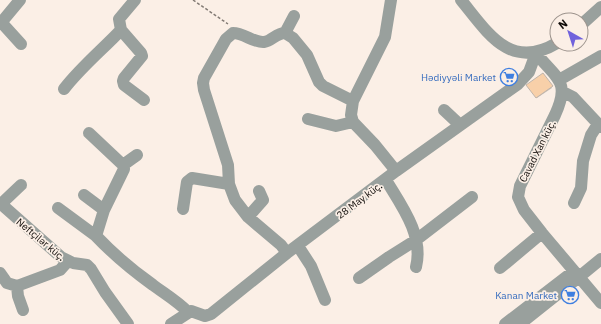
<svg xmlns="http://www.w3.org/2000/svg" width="601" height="324" viewBox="0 0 601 324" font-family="'IBM Plex Sans',sans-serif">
<rect width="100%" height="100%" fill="#fbefe6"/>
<!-- shadow -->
<path fill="#0003" d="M543,74L552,88L537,98L528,85Z"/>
<!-- building -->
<path fill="#f8d0a9" stroke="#c0b5ab" d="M543,73L553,86L536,98L526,85Z"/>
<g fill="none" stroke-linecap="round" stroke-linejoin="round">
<!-- path -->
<path stroke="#837b75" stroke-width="1.5" stroke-dasharray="3 2" stroke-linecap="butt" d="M193,0L228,24"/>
<!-- minor -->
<path stroke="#99a09d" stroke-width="12" d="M135,0L119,19L121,30L141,53L142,56L124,78L123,81L124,85L144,100
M461,0C488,33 510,71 557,43
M1,22L21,44
M0,24L20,0
M581,25L601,7
M285,33L294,16
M536,53C556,79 571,80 555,115L520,186L518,197L524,210L542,233L601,303
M559,80L601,56
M64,89C81,67 102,50 121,30
M563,92L573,97L601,127
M353,101L351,115L353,122L375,145L396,171
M444,110L460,125
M308,119L336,126L353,122
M89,133L123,165L124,169L104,210L96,236C114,255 132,270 153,285C165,294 177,301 188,312
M123,165L137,155
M386,180C401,205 424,235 416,267
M84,195L104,210
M0,203L61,257L73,263L87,265L91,269L105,292L128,324
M574,203L581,188L583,161L591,135L598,124
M1,204L21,185
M58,208L96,236
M183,209L187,182L192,178L229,184
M248,217L263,200L259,191
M298,246L311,266L325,300
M287,253L281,245L248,217L235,200L229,184L228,165L204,90L203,83L204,78L226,39L233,33C244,33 254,43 264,42C272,41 276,33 285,33L293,38L307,55L319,82L323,86L353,101L385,37L391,0
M500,268L542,233
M0,273L7,283L17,286L60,270L68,261
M359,278L389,257L416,240L472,197
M17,286L18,296L23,310
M171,324L191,311L205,316L211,314L287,253L396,171L518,84L529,72L536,53
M505,324L574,271
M520,324L579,277L601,259"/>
</g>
<!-- icons -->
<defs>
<symbol id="supermarket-ring" viewBox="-11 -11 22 22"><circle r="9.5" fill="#fbefe6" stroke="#3f7fe0" stroke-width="1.5"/><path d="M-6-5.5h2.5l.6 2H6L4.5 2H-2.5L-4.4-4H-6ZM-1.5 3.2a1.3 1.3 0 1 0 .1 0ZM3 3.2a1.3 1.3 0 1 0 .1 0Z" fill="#3f7fe0"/></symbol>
</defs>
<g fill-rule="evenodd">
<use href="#supermarket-ring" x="499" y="67" width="20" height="20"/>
<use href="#supermarket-ring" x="560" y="285" width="20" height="20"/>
</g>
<g text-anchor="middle" stroke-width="3.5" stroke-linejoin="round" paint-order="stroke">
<!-- shop labels -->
<g font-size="10" fill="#366cbe" stroke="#fbefe6" text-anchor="end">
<text x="496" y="81">Hədiyyəli Market</text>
<text x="557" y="299">Kanan Market</text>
</g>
<!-- street labels -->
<g font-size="10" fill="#0f0b08" stroke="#fbefe6">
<text transform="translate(537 151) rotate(-63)" y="4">Cavad Xan küç.</text>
<text transform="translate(359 200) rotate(-37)" y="4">28 May küç.</text>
<text transform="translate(41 239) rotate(40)" y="4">Neftçilər küç.</text>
</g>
</g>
<!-- north arrow -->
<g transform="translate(569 32) rotate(321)"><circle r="19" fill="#fbefe6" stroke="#9d948d"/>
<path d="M0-3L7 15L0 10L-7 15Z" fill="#7062dc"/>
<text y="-6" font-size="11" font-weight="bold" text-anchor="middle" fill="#0f0b08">N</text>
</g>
</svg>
